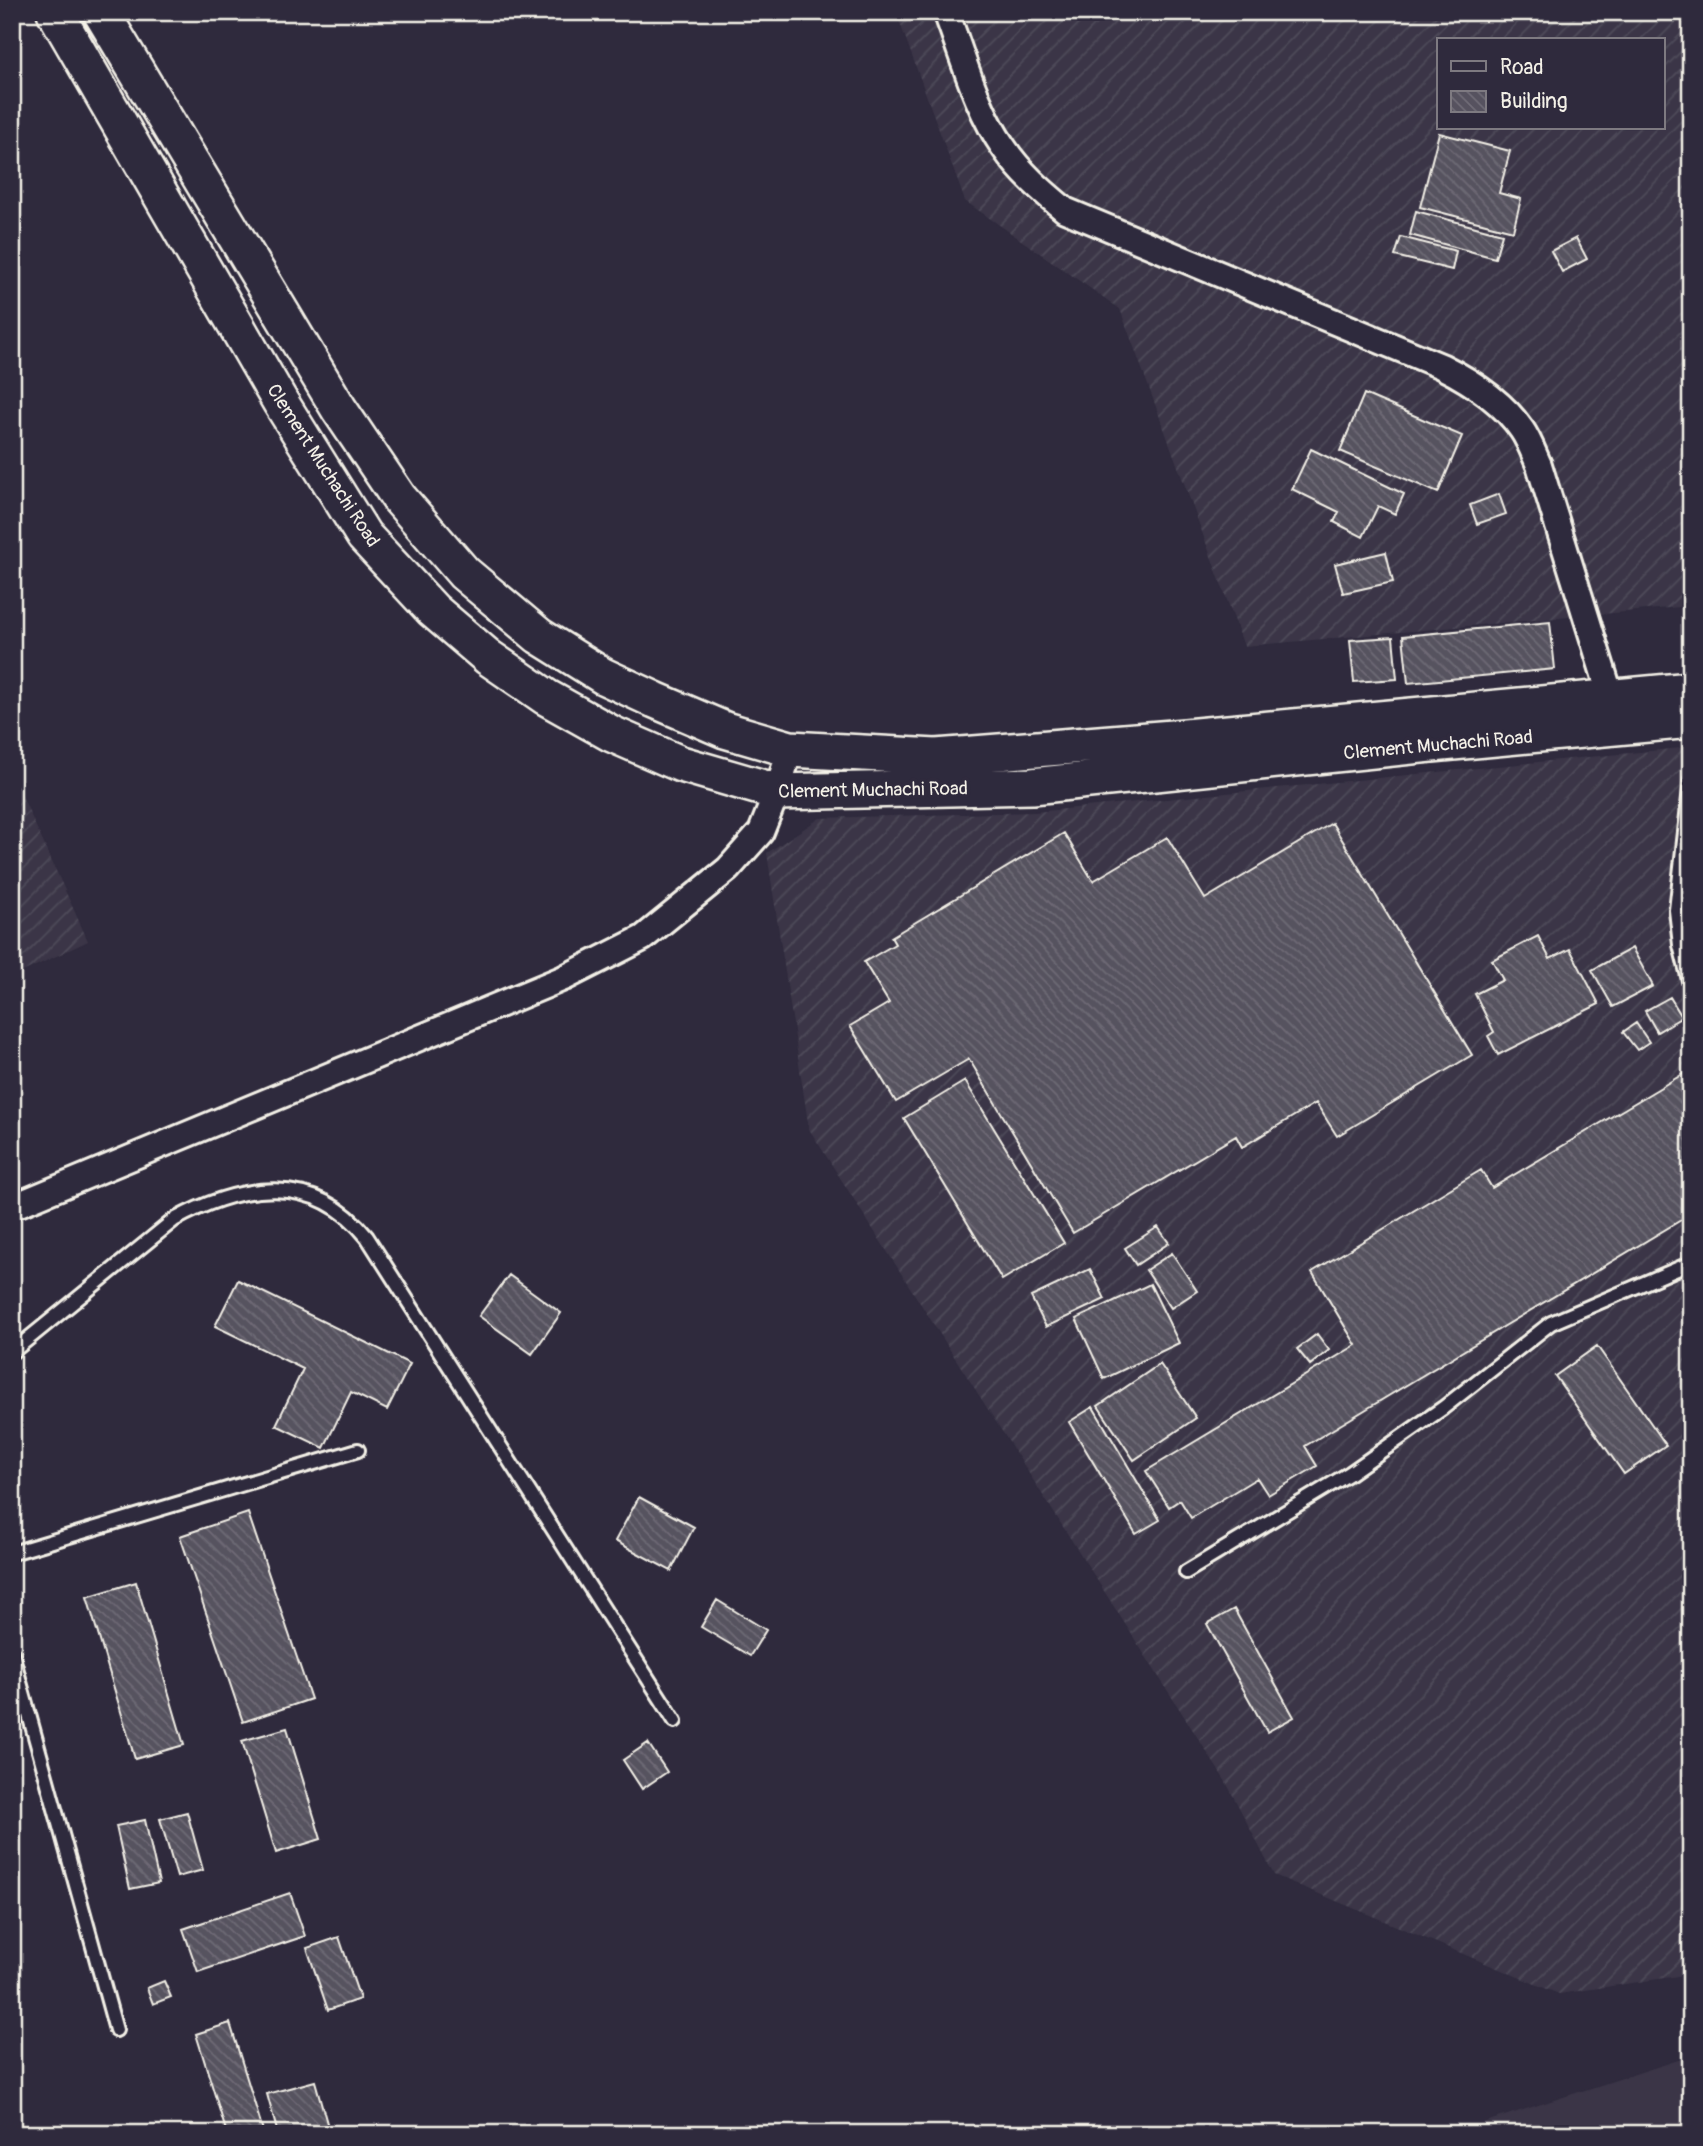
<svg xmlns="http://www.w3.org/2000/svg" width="1703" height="2146" viewBox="0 0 1703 2146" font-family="Pangolin,sans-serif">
<defs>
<pattern id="industrial-furrows" width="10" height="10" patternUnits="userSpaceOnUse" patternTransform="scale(1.75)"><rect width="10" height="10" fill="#3b3647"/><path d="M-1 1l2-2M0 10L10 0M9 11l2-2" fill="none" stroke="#4e4a59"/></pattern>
<pattern id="building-back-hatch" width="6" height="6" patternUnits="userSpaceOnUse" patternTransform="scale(1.75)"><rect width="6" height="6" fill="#56525f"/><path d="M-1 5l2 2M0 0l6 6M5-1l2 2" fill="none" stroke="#6f6b76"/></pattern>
</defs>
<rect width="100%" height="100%" fill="#2f2a3d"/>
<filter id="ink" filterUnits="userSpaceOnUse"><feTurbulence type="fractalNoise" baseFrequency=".0143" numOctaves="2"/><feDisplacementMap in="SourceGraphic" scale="14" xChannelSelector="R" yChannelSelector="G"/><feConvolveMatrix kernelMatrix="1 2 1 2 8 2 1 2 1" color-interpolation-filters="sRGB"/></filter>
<g filter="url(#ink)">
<!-- built -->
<path fill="#3b3647" d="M1691,2056V2134H1448Z"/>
<!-- industrial -->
<path fill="url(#industrial-furrows)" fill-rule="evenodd" d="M896,12H1691V606L1244,646L1120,309L965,201ZM1439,40H1663V128H1439Z
M1691,747V1974L1559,1994L1274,1875L1226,1782L809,1129L767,853L820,818L1035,812Z
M12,774L88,941L12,977Z"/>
<!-- building -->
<path fill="url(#building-back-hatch)" stroke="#f4f1e8" stroke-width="2" d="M1439,133L1510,151L1499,193L1521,199L1513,231L1420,207Z
M1416,211L1502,234L1495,258L1410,235Z
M1401,237L1456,251L1452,270L1395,256Z
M1576,238L1587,259L1562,272L1551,251Z
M1364,394L1462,436L1438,493L1340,451Z
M1311,449L1404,494L1395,514L1378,506L1363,537L1334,522L1339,512L1292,489Z
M1499,494L1506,514L1477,524L1470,505Z
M1386,552L1393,582L1343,593L1335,564Z
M1550,622L1555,669L1408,683L1403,636Z
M1393,637L1397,679L1354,682L1350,640Z
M1332,823L1472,1055L1337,1136L1316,1103L1242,1147L1236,1136L1073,1233L969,1059L896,1102L850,1026L889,1003L864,962L895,944L891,937L1064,833L1093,881L1167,837L1205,899Z
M1538,936L1550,959L1570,949L1599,1004L1498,1055L1488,1036L1494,1032L1475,994L1503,980L1492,960Z
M1632,948L1653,986L1613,1007L1592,970Z
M1670,997L1682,1017L1657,1032L1645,1011Z
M1636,1023L1649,1042L1637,1050L1623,1032Z
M1688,1071L1691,1076V1214L1305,1446L1317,1466L1268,1495L1257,1478L1191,1518L1180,1500L1169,1507L1146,1471L1356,1345L1312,1272L1481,1170L1492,1188Z
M965,1081L1064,1243L1002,1280L904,1118Z
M1158,1227L1169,1243L1136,1265L1125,1248Z
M1172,1253L1197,1291L1171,1308L1146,1270Z
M1090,1269L1105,1299L1046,1327L1031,1297Z
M509,1275L561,1313L532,1354L479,1316Z
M238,1280L410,1364L387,1410L351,1392L324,1448L276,1425L303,1369L215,1326Z
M1150,1284L1179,1343L1104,1379L1076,1319Z
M1317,1334L1329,1350L1310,1365L1297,1349Z
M1597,1346L1666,1445L1624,1474L1555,1376Z
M1160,1364L1196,1418L1134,1460L1098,1406Z
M1093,1407L1160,1520L1136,1534L1069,1422Z
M639,1497L694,1527L671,1571L615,1541Z
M248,1513L311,1699L243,1722L180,1536Z
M136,1582L184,1745L135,1759L87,1597Z
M717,1600L766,1630L750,1656L701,1627Z
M1234,1609L1294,1717L1267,1732L1207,1624Z
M287,1728L321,1839L276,1853L242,1741Z
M648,1743L667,1772L642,1789L623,1760Z
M187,1812L203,1870L177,1877L160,1819Z
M145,1820L159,1883L130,1889L116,1826Z
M290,1893L305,1936L198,1972L183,1929Z
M339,1937L360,1999L328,2010L307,1948Z
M164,1981L171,1997L153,2004L147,1988Z
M230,2023L264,2134H227L196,2034Z
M315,2081L330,2134H278L267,2094Z"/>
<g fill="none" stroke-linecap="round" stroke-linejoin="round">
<defs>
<path id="lane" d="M1691,780L1676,910L1680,945L1691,988
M12,1352L174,1220C240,1184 314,1171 367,1237L675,1721
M12,1553L358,1450
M1186,1572L1350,1473L1443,1408L1551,1323L1691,1263
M12,1653L116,2030"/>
<path id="street" d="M946,12C963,57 976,108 1004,148C1020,172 1042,191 1065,210L1441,366C1471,381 1503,402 1522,430C1529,440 1534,454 1539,465L1615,710
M12,1207L564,978L643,938L728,869L761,832L777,792L790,749"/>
<path id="secondary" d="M55,12L281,403L364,536L433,610L488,657L546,697L612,734L681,764L777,792L1032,786L1421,745L1691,720
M101,12L339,409L399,498L464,573L539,636L603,676L655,700L725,730L790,749L936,757L1185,737L1691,690"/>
</defs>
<!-- lane casing -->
<use href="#lane" stroke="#f4f1e8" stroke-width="18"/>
<!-- street casing -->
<use href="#street" stroke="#f4f1e8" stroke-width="30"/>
<!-- secondary casing -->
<use href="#secondary" stroke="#f4f1e8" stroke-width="40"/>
<!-- lane -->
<use href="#lane" stroke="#2f2a3d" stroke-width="12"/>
<!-- street -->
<use href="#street" stroke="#2f2a3d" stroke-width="24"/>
<!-- secondary -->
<use href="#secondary" stroke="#2f2a3d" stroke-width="35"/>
</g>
</g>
<g text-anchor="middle" stroke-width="7" stroke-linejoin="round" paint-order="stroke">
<!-- street labels -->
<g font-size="19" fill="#f4f1e8" stroke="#2f2a3d">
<text transform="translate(324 465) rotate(57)" y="7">Clement Muchachi Road</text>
<text transform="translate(1438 744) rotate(-5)" y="7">Clement Muchachi Road</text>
<text transform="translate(873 789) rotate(-1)" y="7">Clement Muchachi Road</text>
</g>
</g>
<!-- margin -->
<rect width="1703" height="2146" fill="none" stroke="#2f2a3d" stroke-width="42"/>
<rect x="21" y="21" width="1661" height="2104" fill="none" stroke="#f4f1e8" stroke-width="2.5" filter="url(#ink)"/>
<!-- legend -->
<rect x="1437" y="38" width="228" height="91" fill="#2f2a3d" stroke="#7e7a81" stroke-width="2"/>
<rect x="1451" y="61" width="35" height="10" fill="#2f2a3d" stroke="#7e7a81" stroke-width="2"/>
<text x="1500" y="74" font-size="21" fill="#f4f1e8">Road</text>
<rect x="1451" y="91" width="35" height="21" fill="url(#building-back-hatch)" stroke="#7e7a81" stroke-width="2"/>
<text x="1500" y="108" font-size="21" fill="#f4f1e8">Building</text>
</svg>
